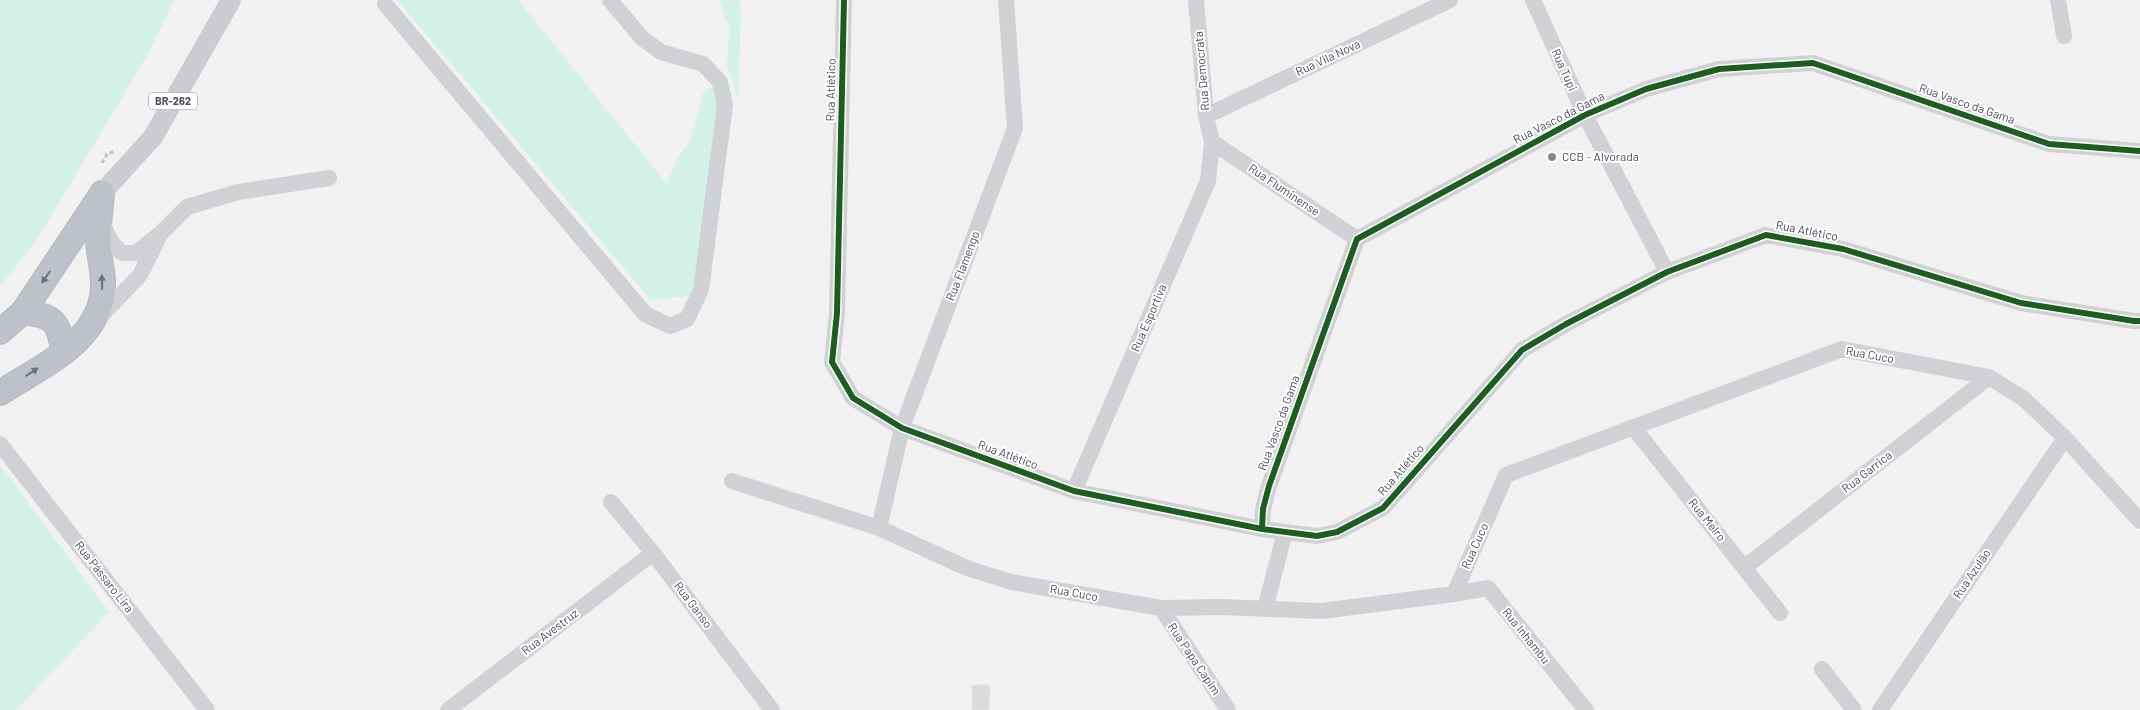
<svg xmlns="http://www.w3.org/2000/svg" width="2140" height="710" viewBox="0 0 2140 710" font-family="Barlow,sans-serif">
<rect width="100%" height="100%" fill="#f1f1f1"/>
<!-- green -->
<path fill="#d4f1e7" d="M0,0H174L149,52L36,241L0,286Z
M397,0H518L667,184L677,159L690,141L703,93L720,82L699,295L651,300Z
M719,0H739L741,9L738,98L727,64L729,28Z
M0,465L109,612L16,710H0Z"/>
<!-- building -->
<path fill="#dadadc" stroke="#e3e3e4" d="M972,685H990L989,710H972Z"/>
<g fill="none" stroke-linecap="round" stroke-linejoin="round">
<defs>
<path id="highway" d="M23,312C55,317 57,319 64,352
M0,332L23,312L101,195
M0,393C40,367 104,340 103,284C103,270 99,256 98,242C98,226 101,209 102,193"/>
</defs>
<!-- highway casing -->
<use href="#highway" stroke="#b5b8c1" stroke-width="26"/>
<!-- path -->
<path stroke="#bac6c6" stroke-width="3" stroke-dasharray="4 2.5" stroke-linecap="butt" d="M102,163L107,154L115,151"/>
<!-- minor -->
<path stroke="#cfd1d4" stroke-width="16" d="M844,0L837,313L832,362L853,398L902,428L1074,491L1262,529L1317,536L1337,532L1383,508L1522,350L1566,324L1667,272L1766,235L1843,249L2021,303L2134,321H2140
M1533,0L1585,115L1667,272
M2058,0L2064,36
M385,4L645,314L670,326L687,319L701,290L725,105L720,82L703,64L661,52L642,38L610,0
M1206,116L1450,0
M1212,142L1357,239
M100,219L112,243L122,253H136L161,233L187,207L238,192L329,178
M97,320L140,275L158,239
M1633,427L1780,613
M0,444L207,710
M732,481L879,528L967,568L1011,582L1161,608L1221,607L1322,611L1454,594L1506,475L1842,349L1989,377L2024,399L2065,438L2140,521
M1074,491L1208,181L1212,142L1206,116L1196,0
M611,502L653,553L772,710
M879,528L902,428L1015,128L1006,0
M1262,529L1263,509L1269,486L1357,239L1585,115L1646,89L1719,69L1813,63L2049,144L2140,151
M1745,567L1989,377
M1454,594L1488,588L1586,710
M1161,608L1228,710
M1265,609L1285,532
M1822,669L1854,710
M448,710L653,553
M1880,710L2065,438"/>
<!-- major -->
<path stroke="#caccd1" stroke-width="20" d="M102,193L153,137L231,0"/>
<!-- highway -->
<use href="#highway" stroke="#bfc1c9" stroke-width="24"/>
<defs>
<path id="cycleway" d="M844,0L837,313L832,362L853,398L902,428L1074,491L1262,529L1317,536L1337,532L1383,508L1522,350L1566,324L1667,272L1766,235L1843,249L2021,303L2134,321H2140
M1262,529L1263,509L1269,486L1357,239L1585,115L1646,89L1719,69L1813,63L2049,144L2140,151"/>
</defs>
<!-- cycleway casing -->
<use href="#cycleway" stroke="#fff" stroke-width="9"/>
<!-- cycleway -->
<use href="#cycleway" stroke="#1b5e20" stroke-width="6"/>
</g>
<!-- one-way arrows -->
<defs><path id="oneway-solid" d="M-6-.8H1V-3.2L6.5 0L1 3.2V.8H-6Z" transform="scale(1.25)"/></defs>
<g fill="#6b707e">
<use href="#oneway-solid" transform="translate(46 277) rotate(124)"/>
<use href="#oneway-solid" transform="translate(102 282) rotate(-92)"/>
<use href="#oneway-solid" transform="translate(32 372) rotate(-33)"/>
</g>
<!-- markers -->
<circle fill="#828691" stroke="#fff" stroke-width="2" cx="1552" cy="157" r="5"/>
<g text-anchor="middle" stroke-width="4" stroke-linejoin="round" paint-order="stroke">
<!-- shield labels -->
<rect fill="#fff" stroke="#7e828e" stroke-width="1" x="149" y="92.5" width="48" height="17" rx="4"/>
<g font-size="11" font-weight="bold" fill="#474d5e">
<text x="173" y="105">BR-262</text>
</g>
<!-- street labels -->
<g font-size="12" fill="#474d5e" stroke="#fff">
<text transform="translate(1328 58) rotate(-25)" y="4">Rua Vila Nova</text>
<text transform="translate(1564 70) rotate(66)" y="4">Rua Tupi</text>
<text transform="translate(1202 71) rotate(-95)" y="4">Rua Democrata</text>
<text transform="translate(831 90) rotate(-89)" y="4">Rua Atlético</text>
<text transform="translate(1967 104) rotate(19)" y="4">Rua Vasco da Gama</text>
<text transform="translate(1559 118) rotate(-27)" y="4">Rua Vasco da Gama</text>
<text transform="translate(1284 190) rotate(34)" y="4">Rua Fluminense</text>
<text transform="translate(1807 231) rotate(11)" y="4">Rua Atlético</text>
<text transform="translate(963 266) rotate(-69)" y="4">Rua Flamengo</text>
<text transform="translate(1149 318) rotate(-67)" y="4">Rua Esportiva</text>
<text transform="translate(1870 355) rotate(10)" y="4">Rua Cuco</text>
<text transform="translate(1279 423) rotate(-70)" y="4">Rua Vasco da Gama</text>
<text transform="translate(1008 455) rotate(20)" y="4">Rua Atlético</text>
<text transform="translate(1401 470) rotate(-49)" y="4">Rua Atlético</text>
<text transform="translate(1867 472) rotate(-38)" y="4">Rua Garrica</text>
<text transform="translate(1707 520) rotate(51)" y="4">Rua Melro</text>
<text transform="translate(1475 546) rotate(-66)" y="4">Rua Cuco</text>
<text transform="translate(1972 574) rotate(-56)" y="4">Rua Azulão</text>
<text transform="translate(104 577) rotate(52)" y="4">Rua Pássaro Lira</text>
<text transform="translate(1074 593) rotate(10)" y="4">Rua Cuco</text>
<text transform="translate(693 605) rotate(53)" y="4">Rua Ganso</text>
<text transform="translate(550 632) rotate(-37)" y="4">Rua Avestruz</text>
<text transform="translate(1526 636) rotate(51)" y="4">Rua Inhambu</text>
<text transform="translate(1194 659) rotate(56)" y="4">Rua Papa Capim</text>
</g>
<!-- poi labels -->
<g font-size="12" fill="#474d5e" stroke="#fff" text-anchor="start">
<text x="1562" y="161">CCB - Alvorada</text>
</g>
</g>
</svg>
